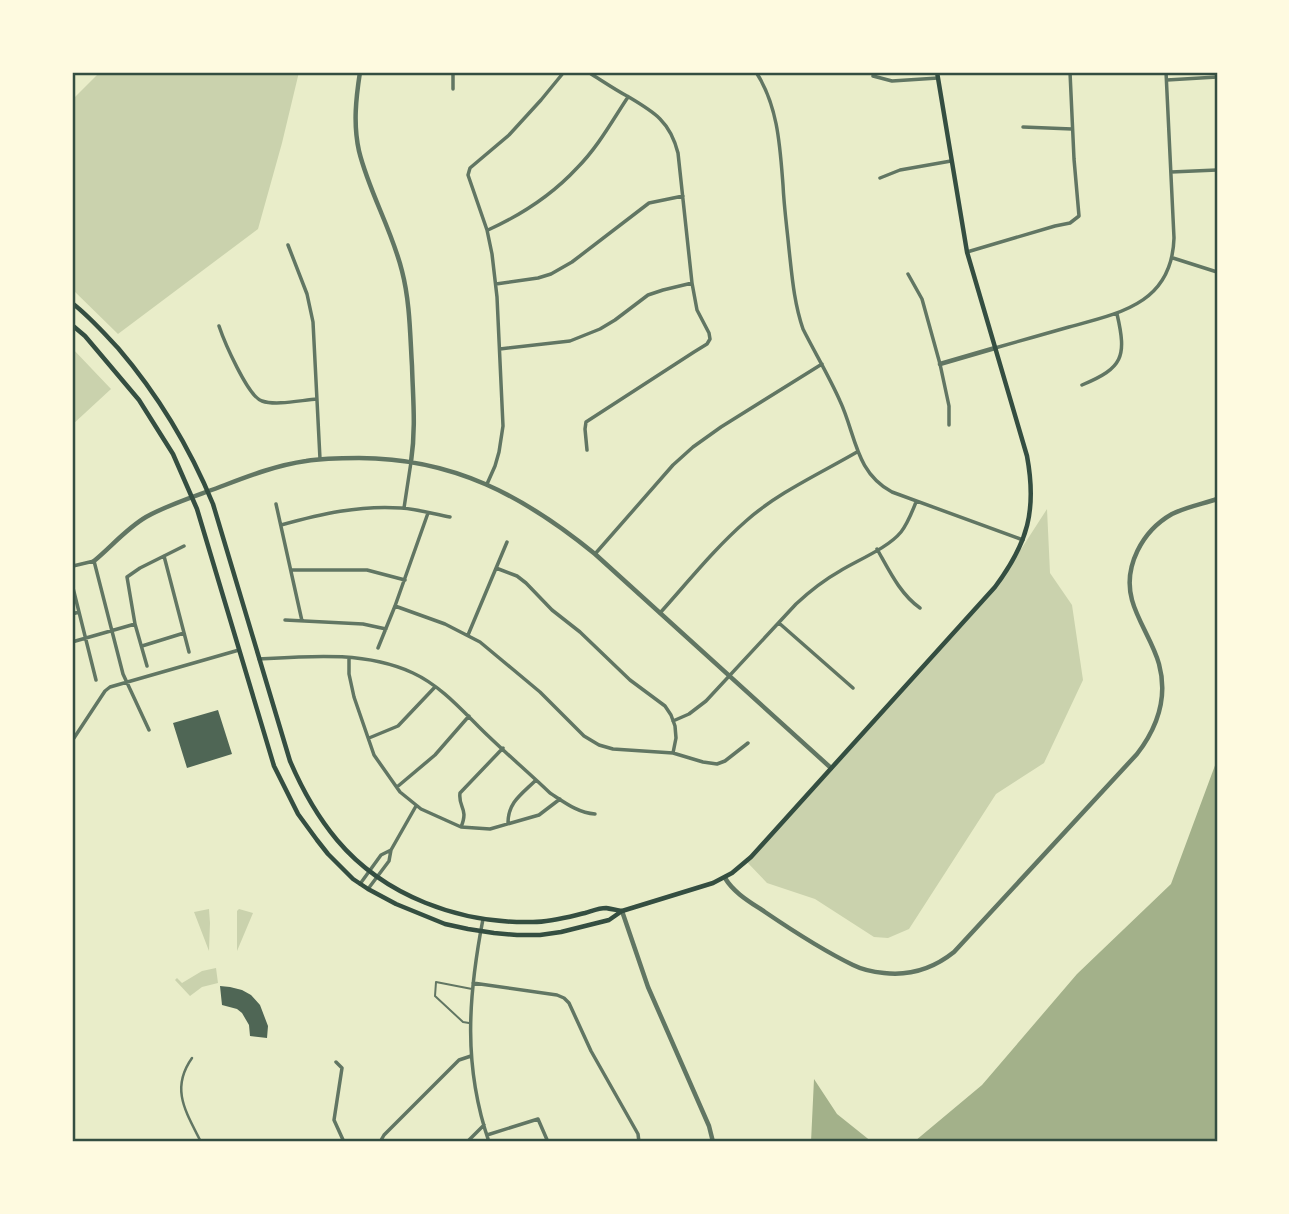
<svg xmlns="http://www.w3.org/2000/svg" width="1289" height="1214" viewBox="0 0 1289 1214" font-family="'Alegreya Sans',sans-serif">
<rect width="100%" height="100%" fill="#e9edc9"/>
<!-- green -->
<path fill="#cad2ad" d="M100,72H299L282,143L258,229L118,334L72,289V100Z
M72,348L111,389L72,425Z
M1047,509L1050,573L1072,605L1083,680L1044,763L996,794L909,929L888,938L874,937L815,899L767,883L746,861L1005,574Z
M209,909L210,923L209,951L194,912Z
M239,909L253,913L237,951V911Z
M216,968L218,983L202,987L190,996L175,980L177,978L182,983L202,971Z"/>
<!-- water -->
<path fill="#a3b18a" d="M1217,760V1142H911L915,1141L982,1085L1077,974L1171,884Z
M814,1079L837,1114L872,1142H811Z"/>
<!-- building -->
<path fill="#4f6655" d="M218,710L232,754L187,768L173,723Z
M220,986L230,987L242,990L251,995L260,1005L268,1026L267,1038L250,1036L249,1025L242,1013L237,1009L222,1005Z"/>
<g fill="none" stroke-linecap="round" stroke-linejoin="round">
<!-- service -->
<path stroke="#617663" stroke-width="2" d="M469,1023L463,1022L435,996L436,982L472,989"/>
<!-- pedestrian -->
<path stroke="#617663" stroke-width="2.5" d="M192,1058C170,1089 186,1112 201,1142"/>
<!-- minor -->
<path stroke="#617663" stroke-width="3.5" d="M453,72V89
M756,72C778,106 780,146 783,185C784,207 787,228 789,249C792,276 794,303 803,329C815,353 829,376 840,401C856,435 855,472 892,492L1023,540
M873,76L892,81L938,78
M1167,80L1217,77
M1023,127L1072,129
M1171,172L1217,170
M880,178L900,170L951,161
M488,230C521,215 552,195 577,168C598,147 612,121 628,97
M288,245L307,294L313,322L320,459
M967,252L1055,226L1070,223L1079,216L1074,159L1070,72
M1173,258L1217,272
M908,274L922,299L940,364L949,406V425
M496,284L538,278L551,274L572,262L649,203L683,196
M219,326C224,341 248,397 262,401C276,406 302,400 317,399
M995,348C1020,341 1044,334 1069,327C1121,313 1172,303 1174,238L1166,72
M500,349L570,341L600,329L615,320L648,295L663,290L692,283
M1082,385C1123,368 1127,357 1117,314
M587,450L585,429L586,422L694,352L707,344L710,339L709,333L697,310L692,283L678,153C670,121 654,112 627,96C614,89 601,80 588,72
M487,484L495,466L499,452L503,426L497,297L492,254L487,230L468,175L470,168L509,135L541,100L564,72
M276,504L302,621
M404,508L411,462
M281,525C321,514 359,505 401,508C417,509 434,514 450,517
M877,549C889,570 900,594 920,608
M595,554L673,465L693,447L721,427L822,364
M164,556L189,652
M73,566L94,561L123,674L149,730
M496,568L517,576L526,583L552,610L580,632L630,680L665,706L671,715L675,726L676,738L673,753
M291,570H367L405,580
M73,588L96,680
M395,606L445,624L480,642L540,692L584,736L599,745L613,749L673,753L703,762L717,764L725,761L748,743
M660,613C688,582 714,549 746,521C777,493 821,473 857,452
M72,614L79,612
M285,620L363,624L386,629
M779,623L853,688
M468,635L507,542
M72,642L135,624
M142,646L184,633
M378,648L395,606L428,513
M349,658V674L354,697L374,755L400,792L421,809L461,827L490,829L539,815L560,799
M259,659C310,656 365,651 413,673C439,685 459,707 479,727C502,750 527,771 550,793C564,802 578,813 595,814
M147,666L135,624L127,577L140,568L184,546
M673,721L689,714L706,701L796,604C810,591 824,580 840,571C858,560 888,548 901,532C908,523 912,512 916,502
M369,738L398,726L435,687
M72,741L105,691L110,687L239,650
M397,787L435,755L469,716
M508,823C508,802 522,794 536,780
M461,827C469,808 458,808 460,793L503,748
M360,884L381,855L391,850
M368,889L389,861L391,850L416,806
M483,919C468,997 463,1066 489,1142
M473,983L557,995L564,998L569,1003L591,1051L638,1134L639,1142
M336,1062L342,1068L334,1120L344,1142
M487,1135L538,1119L548,1142
M380,1142L384,1135L459,1060L471,1056
M467,1142L484,1125"/>
<!-- tertiary -->
<path stroke="#617663" stroke-width="4.5" d="M360,72C356,98 353,124 359,151C369,192 392,230 402,271C410,302 410,334 412,366C413,400 416,428 411,462
M940,364L995,348
M94,561C111,547 127,528 146,517C171,503 199,495 225,485C251,475 278,465 306,461C324,458 342,458 359,458C453,458 524,496 595,554L831,768
M725,878C734,893 750,902 765,912C793,931 822,950 853,965C863,970 873,972 884,973C910,976 934,968 954,952L1137,754C1157,728 1168,697 1159,664C1153,642 1138,622 1132,600C1123,567 1142,531 1172,514C1186,507 1202,504 1217,499
M622,911L648,987L709,1126L713,1142"/>
<!-- secondary -->
<path stroke="#344e41" stroke-width="4.5" d="M72,303C89,316 103,332 118,348C159,396 189,446 213,504L290,761C302,789 317,816 337,840C384,896 460,924 533,922C551,922 568,917 585,913C592,911 599,908 606,908C611,909 617,910 622,911
M72,325L85,336L139,400L173,454L197,509L274,766L298,814L317,840L328,854L353,879L368,889L396,904L445,924L468,929L494,933L517,935H540L561,932L609,920L622,911L713,883L732,873L751,857L995,587C1028,543 1037,510 1027,456L967,252L937,72"/>
</g>
<!-- border -->
<rect width="1289" height="1214" fill="none" stroke="#fefae0" stroke-width="147"/>
<rect x="74" y="74" width="1142" height="1066" fill="none" stroke="#344e41" stroke-width="2.5"/>
</svg>
